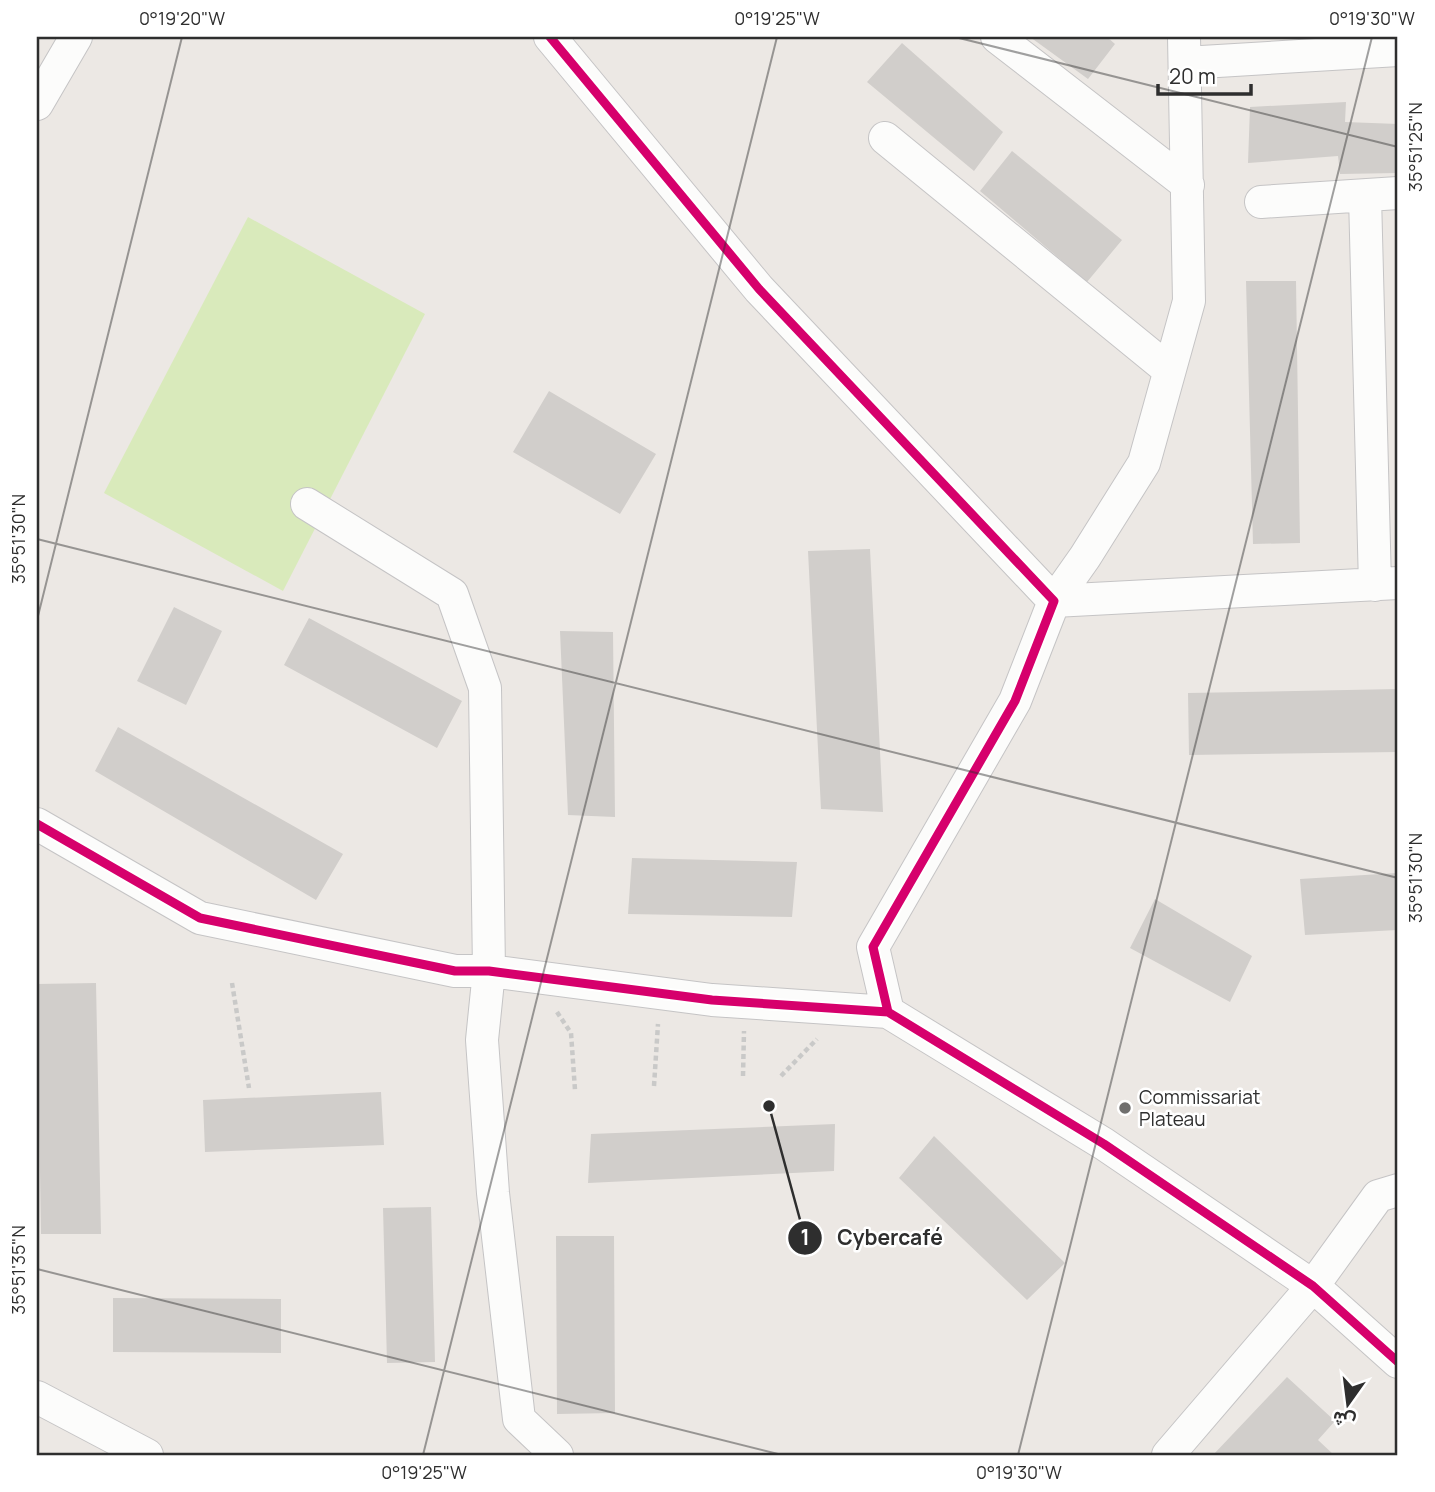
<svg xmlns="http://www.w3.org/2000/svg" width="1435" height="1492" viewBox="0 0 1435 1492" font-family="Manrope,Vazirmatn,sans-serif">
<rect width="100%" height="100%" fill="#ece8e4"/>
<!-- pitch -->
<path fill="#d9eabb" d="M248,217L425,314L283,591L104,493Z"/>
<!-- building -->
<path fill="#d1cecb" d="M1030,37H1107L1115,44L1088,79Z
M902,43L1003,132L974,171L867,82Z
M1346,102L1345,122L1398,124V173L1340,174L1338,156L1248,163L1250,107Z
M1012,151L1122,240L1087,282L980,191Z
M1246,281H1296L1300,543L1253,544Z
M549,391L656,454L620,514L513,452Z
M870,549L883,812L821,809L808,551Z
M174,607L222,631L186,705L137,681Z
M309,618L462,701L437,748L284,665Z
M560,631L613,632L615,817L568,815Z
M1398,689V752L1189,755L1188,693Z
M118,727L343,854L316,900L95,771Z
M632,858L797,862L792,917L628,914Z
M1397,873V930L1305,935L1300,879Z
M1155,899L1252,956L1230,1002L1130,948Z
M96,983L101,1234H41L37,984Z
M381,1092L384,1145L205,1152L203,1100Z
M835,1124L834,1171L588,1183L591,1134Z
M934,1136L1065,1263L1027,1300L899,1178Z
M431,1207L435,1362L387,1363L383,1208Z
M556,1236H614L615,1413L557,1414Z
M113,1298L281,1299V1353L113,1352Z
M1287,1377L1335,1421L1318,1440L1334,1455H1213Z"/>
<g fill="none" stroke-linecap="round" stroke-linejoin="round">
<defs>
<path id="minor" d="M550,37L759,289L1054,601L1015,701L873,947L888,1012
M997,37L1188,185
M1184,37L1189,301L1144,463L1085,557L1054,601L1398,583
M1185,63L1398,50
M37,104L76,37
M885,138L1169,370
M1365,196L1375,585
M1261,202L1398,193
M307,504L452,594L485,688L489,971L482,1040L493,1193L519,1419L557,1455
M37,824L200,918L455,971H489L712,1000L888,1012L1104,1144L1313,1286L1398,1362
M37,1397L147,1455
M1168,1455L1313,1286L1378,1196L1398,1190"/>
</defs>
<!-- minor casing -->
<use href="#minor" stroke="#c5c4c5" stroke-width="34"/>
<!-- path -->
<path stroke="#c9c9c8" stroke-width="4.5" stroke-dasharray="5 3.5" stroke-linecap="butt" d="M232,983L249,1088
M557,1012L571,1033L575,1090
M743,1076L744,1031
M781,1076L817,1039
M654,1086L658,1024"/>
<!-- minor -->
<use href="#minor" stroke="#fcfcfb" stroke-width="32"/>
<defs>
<path id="cycleway" d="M550,37L759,289L1054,601L1015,701L873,947L888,1012
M37,824L200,918L455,971H489L712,1000L888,1012L1104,1144L1313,1286L1398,1362"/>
</defs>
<!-- cycleway casing -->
<use href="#cycleway" stroke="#fff" stroke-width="13"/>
<!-- cycleway -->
<use href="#cycleway" stroke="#d6006c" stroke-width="9"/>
</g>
<!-- ticks -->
<path fill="none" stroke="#2e2e2e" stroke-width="2" stroke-opacity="0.45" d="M955,37L1398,147M37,539L1398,878M37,620L182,37M37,1269L782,1455M423,1455L777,37M1018,1455L1372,37"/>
<!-- markers -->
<circle fill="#706f6e" stroke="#fff" stroke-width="2.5" cx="1125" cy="1108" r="7"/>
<g text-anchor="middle" stroke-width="5" stroke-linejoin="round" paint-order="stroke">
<!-- poi labels -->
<g font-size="19" fill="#2e2e2e" stroke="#fff" text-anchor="start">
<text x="1139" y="1104">Commissariat<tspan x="1139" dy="22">Plateau</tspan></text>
</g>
</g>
<!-- callouts -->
<path fill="none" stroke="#2e2e2e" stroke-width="2.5" d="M769 1106L805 1238"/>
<g fill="#2e2e2e" stroke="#fff" stroke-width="2.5">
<circle cx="769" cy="1106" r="7"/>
<circle cx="805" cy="1238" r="18"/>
</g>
<g font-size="21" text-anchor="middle" font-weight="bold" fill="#fff">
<text x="805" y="1245">1</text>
</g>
<g font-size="21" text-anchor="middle" font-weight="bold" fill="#2e2e2e" stroke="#fff" stroke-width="5" stroke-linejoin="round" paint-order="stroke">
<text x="890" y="1245">Cybercafé</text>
</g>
<!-- border -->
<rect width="1435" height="1492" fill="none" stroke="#ffffff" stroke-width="77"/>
<!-- north arrow -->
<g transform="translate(1348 1404) rotate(194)" stroke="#ffffff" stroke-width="5" paint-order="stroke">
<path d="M0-5L12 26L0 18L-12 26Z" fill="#2e2e2e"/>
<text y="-10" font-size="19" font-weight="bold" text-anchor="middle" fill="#2e2e2e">ش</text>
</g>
<!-- scale -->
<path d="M1158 84v10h93v-10" fill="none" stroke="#2e2e2e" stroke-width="3.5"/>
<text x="1169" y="84" font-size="21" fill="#2e2e2e" stroke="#ffffff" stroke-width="5" paint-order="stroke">20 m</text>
<rect x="38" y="38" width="1358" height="1416" fill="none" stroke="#2e2e2e" stroke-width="2.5"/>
<g font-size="18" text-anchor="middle" fill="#2e2e2e">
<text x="182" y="25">0°19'20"W</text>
<text x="777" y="25">0°19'25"W</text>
<text x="1372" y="25">0°19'30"W</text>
<text transform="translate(1416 147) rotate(-90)" y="6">35°51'25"N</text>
<text transform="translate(19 539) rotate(-90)" y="6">35°51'30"N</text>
<text transform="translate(1416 878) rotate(-90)" y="6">35°51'30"N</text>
<text transform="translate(19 1270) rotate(-90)" y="6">35°51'35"N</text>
<text x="424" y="1479">0°19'25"W</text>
<text x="1019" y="1479">0°19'30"W</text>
</g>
</svg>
